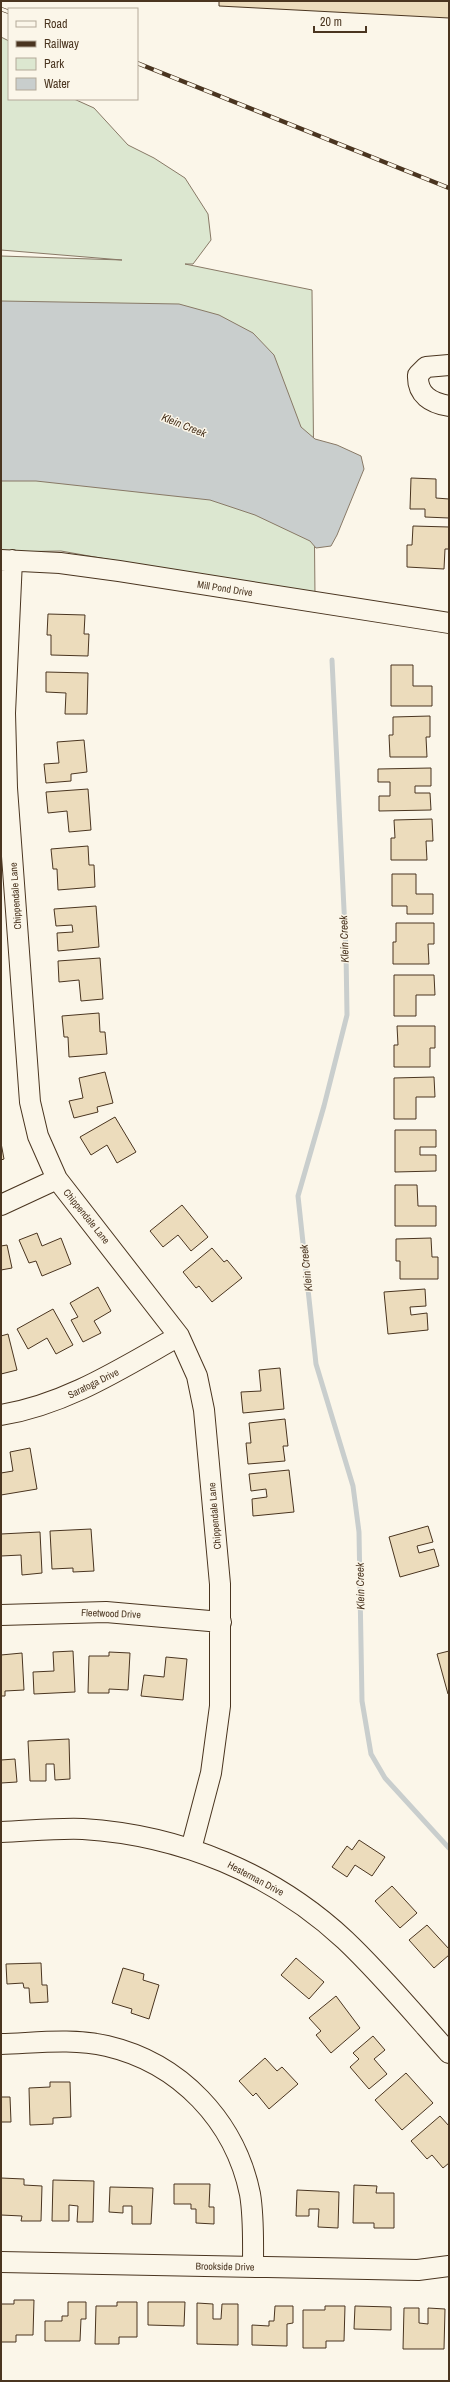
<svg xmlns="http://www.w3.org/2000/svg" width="450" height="2382" viewBox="0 0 450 2382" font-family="'Archivo Narrow',sans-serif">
<rect width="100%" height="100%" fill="#fbf6e9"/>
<!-- green -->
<path fill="#dce7d0" stroke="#887966" d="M1,37L9,41V99H74L94,108L128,145L154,158L185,178L208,214L211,240L193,264H185L312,290L315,596L61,551L1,552V256L122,260L1,250Z"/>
<!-- water -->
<path fill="#c9cecd" stroke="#887966" d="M1,301L179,304L219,315L253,333L274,355L301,427L315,439L337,445L361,456L364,469L337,535L331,546L316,548L310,541L255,515L210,500L36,481H1Z"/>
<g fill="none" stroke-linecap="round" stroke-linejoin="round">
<!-- stream -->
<path stroke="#c9cecd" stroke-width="5" d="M332,660L346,951L347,1015L324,1106L298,1196L316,1364L353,1486L359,1532L362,1701L371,1754L385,1778L449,1848"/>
</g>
<!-- building -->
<path fill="#ecdcbc" stroke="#4a3520" d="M219,1H449V18L219,6Z
M411,478L436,479V498L449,499V518L425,517V509H410Z
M413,526L449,527V549H445L444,569L407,567V545H412Z
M48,614L85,615L84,634H89L88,656L51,655V635H47Z
M391,665H413V686H432V706H391Z
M46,672L88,673L87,714H65L66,693L46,692Z
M430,716V737H426L427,757H390L389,735H393V717Z
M84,740L87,772L71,774V781L46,783L44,764L59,763L57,742Z
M431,768V786H415V793H430L431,810L379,811V796H390V782H378V769Z
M88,789L91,830L69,832L67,811L48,813L46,792Z
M432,819L433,841H426L427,860H391V838H395L394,820Z
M88,846L89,865H94L95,887L58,890L57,869H53L51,849Z
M392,874H416V894H433V914H407V906H392Z
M96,906L99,947L58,951L57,933L73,932L72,925L56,926L54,909Z
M396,923H434V944H428L429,964H393V942H396Z
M100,958L103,999L81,1001L79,980L59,982L58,961Z
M394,975H434L435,995H416V1016H394Z
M99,1013L100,1032H105L107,1054L69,1057L68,1037H64L62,1016Z
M397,1026H435V1048H430V1067H394V1045H398Z
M105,1072L113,1103L97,1107L98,1112L74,1118L69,1101L83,1098L79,1078Z
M434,1077L435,1097H416V1119H394V1078Z
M115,1117L136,1152L117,1163L107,1145L91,1155L80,1137Z
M395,1130H436V1147H420V1155H436V1171L395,1172Z
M1,1143L4,1159L1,1160Z
M395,1185H417L418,1206H436V1226H395Z
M182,1205L208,1237L191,1251L178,1235L163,1247L150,1231Z
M37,1233L42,1246L61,1238L71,1264L42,1276L36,1261L29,1263L19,1240Z
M431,1238L432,1257H438V1279H400V1261H396V1239Z
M7,1245L12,1268L1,1270V1246Z
M212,1248L224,1262L227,1260L242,1278L212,1302L199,1286L196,1288L183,1272Z
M98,1287L111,1311L94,1321L101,1333L83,1342L71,1320L78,1317L70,1303Z
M425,1289L426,1306L410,1307L411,1315L427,1313L428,1330L388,1334L384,1292Z
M53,1309L73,1345L56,1354L47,1338L28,1349L17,1329Z
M8,1334L17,1370L1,1374V1336Z
M280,1368L284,1409L243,1413L241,1392L261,1391L259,1370Z
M285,1419L288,1446H283L285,1461L248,1464L246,1443H251L249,1423Z
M30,1448L37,1489L1,1495V1473L13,1471L10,1452Z
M289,1470L294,1512L253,1516L252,1499L267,1497L266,1489L251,1491L249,1474Z
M428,1526L433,1542L417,1546L419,1553L434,1549L439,1566L400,1577L389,1537Z
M91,1529L94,1571L73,1572V1568L52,1569L50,1531Z
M40,1532L42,1573L22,1575L21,1555L1,1556V1534Z
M73,1651L75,1692L34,1694L33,1672L54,1671L53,1652Z
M449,1651V1694H448L437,1654Z
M109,1652L130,1653L128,1690L109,1689V1693H88L89,1656H109Z
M22,1653L24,1690L5,1691V1696H1V1655Z
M166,1657L187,1659L183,1700L141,1696L144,1675L164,1677Z
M69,1739L70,1779L55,1780L54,1764H46V1781H30L28,1741Z
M15,1759L17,1782L1,1783V1760Z
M359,1840L385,1857L372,1876L355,1865L347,1877L332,1867L347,1846L352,1850Z
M392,1886L417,1913L400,1928L375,1901Z
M427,1925L449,1949V1955L434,1968L409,1940Z
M296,1958L324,1982L309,1999L281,1975Z
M41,1963L42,1985H47L48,2002L30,2003L29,1988H24L23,1983L7,1984L6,1964Z
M123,1968L144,1974L143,1980L159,1985L149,2019L131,2013L132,2009L112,2003Z
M336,1996L360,2028L331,2053L316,2035L321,2031L309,2018Z
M373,2036L385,2050L374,2059L387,2074L369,2089L350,2067L359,2059L353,2053Z
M265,2058L277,2071L282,2067L298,2084L269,2109L256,2093L253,2096L239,2081Z
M406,2073L433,2103L402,2130L375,2100Z
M50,2082H70L71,2117L53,2118V2124L30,2125L29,2088L50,2087Z
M1,2097H10L11,2122H1Z
M440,2116L449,2126V2163L443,2168L432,2155L427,2159L411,2141Z
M1,2178L24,2179V2185L42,2186L41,2221H21L22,2216L1,2215Z
M53,2180L94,2181L93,2222H77L78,2206L69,2205V2221H52Z
M174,2184H210L209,2207H214V2224L196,2223V2209H191V2204H174Z
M354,2185L377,2186L376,2193H394V2228H374V2223H353Z
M110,2187L153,2188L151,2224H132V2206H123V2213L109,2212Z
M297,2190L339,2192L338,2228L318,2227L319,2209H309V2216H296Z
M14,2300H34L33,2335H16V2342H1V2304H14Z
M68,2302H86V2319H81L80,2341H45V2321H62V2316H68Z
M117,2302H137V2337H119V2344H95L96,2306H117Z
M148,2302H185L184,2326L148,2325Z
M197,2303L213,2304V2319H221L222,2304H238V2345L197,2344Z
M275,2306H293V2323L287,2324V2346L252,2345V2325L269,2326V2321H274Z
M325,2306H345L344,2341H326V2348H303V2310H325Z
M355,2306L391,2307V2330L354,2329Z
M404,2308H419V2323L428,2324V2308L445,2309L444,2349H403Z"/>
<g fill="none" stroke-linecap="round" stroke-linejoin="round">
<defs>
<path id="minor" d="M449,365L426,367L418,375C417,395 431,403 449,406
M1,560L60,563L119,571L449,623
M12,560L5,713L7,788L30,1102L38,1136L57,1179L179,1336L197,1376L204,1410L220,1584V1706L211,1773L191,1849
M1,1205L57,1179
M1,1415C67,1404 122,1368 179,1336
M1,1615L106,1612L221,1622
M1,1832C28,1831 56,1828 83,1829C180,1835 273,1873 345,1940C382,1975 415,2015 449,2053
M1,2044C36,2043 72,2038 107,2046C180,2063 235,2121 250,2194C254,2218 253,2243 253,2267
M1,2262L418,2270L449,2266"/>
</defs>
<!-- minor casing -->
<use href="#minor" stroke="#4a3520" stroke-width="22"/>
<!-- minor -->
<use href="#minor" stroke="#fbf6e9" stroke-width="20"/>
<defs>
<path id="rail" d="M1,9L9,12
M137,63L449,188"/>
</defs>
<!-- rail casing -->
<use href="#rail" stroke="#4a3520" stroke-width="4.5"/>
<!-- rail -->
<use href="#rail" stroke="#fbf6e9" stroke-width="3" stroke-dasharray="9" stroke-linecap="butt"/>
</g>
<g text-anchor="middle" stroke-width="3" stroke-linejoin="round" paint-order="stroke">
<!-- street labels -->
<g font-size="10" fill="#4a3520" stroke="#fbf6e9">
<text transform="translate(225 588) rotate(9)" y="4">Mill Pond Drive</text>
<text transform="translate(15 896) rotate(-94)" y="4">Chippendale Lane</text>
<text transform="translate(87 1216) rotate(51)" y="4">Chippendale Lane</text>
<text transform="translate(93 1383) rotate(-26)" y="4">Saratoga Drive</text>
<text transform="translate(214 1516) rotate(-95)" y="4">Chippendale Lane</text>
<text transform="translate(111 1613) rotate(2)" y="4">Fleetwood Drive</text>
<text transform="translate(256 1878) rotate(28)" y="4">Hesterman Drive</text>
<text transform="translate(225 2266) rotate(1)" y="4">Brookside Drive</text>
</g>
<!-- water labels -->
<g font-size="11" font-style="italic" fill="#4a3520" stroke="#fbf6e9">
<text transform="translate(184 425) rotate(22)" y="4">Klein Creek</text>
<text transform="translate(344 939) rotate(-92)" y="4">Klein Creek</text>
<text transform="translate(306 1268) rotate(-96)" y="4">Klein Creek</text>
<text transform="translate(360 1586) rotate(-91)" y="4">Klein Creek</text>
</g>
</g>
<!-- border -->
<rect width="450" height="2382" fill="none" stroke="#4a3520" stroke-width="4"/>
<!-- legend -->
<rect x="8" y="8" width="130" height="92" fill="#fbf6e9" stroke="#b4a999"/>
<rect x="16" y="21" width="20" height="6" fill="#fbf6e9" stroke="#b4a999"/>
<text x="44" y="28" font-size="12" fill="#4a3520">Road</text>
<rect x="16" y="41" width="20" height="6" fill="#4a3520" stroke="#b4a999"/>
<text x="44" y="48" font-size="12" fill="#4a3520">Railway</text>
<rect x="16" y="58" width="20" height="12" fill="#dce7d0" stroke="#b4a999"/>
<text x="44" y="68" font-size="12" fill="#4a3520">Park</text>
<rect x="16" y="78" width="20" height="12" fill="#c9cecd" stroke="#b4a999"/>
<text x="44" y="88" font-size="12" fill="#4a3520">Water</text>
<!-- scale -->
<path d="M314 26v6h52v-6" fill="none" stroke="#4a3520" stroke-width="2"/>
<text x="320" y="26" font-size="12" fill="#4a3520" stroke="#fbf6e9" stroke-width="3" paint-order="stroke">20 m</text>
</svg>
